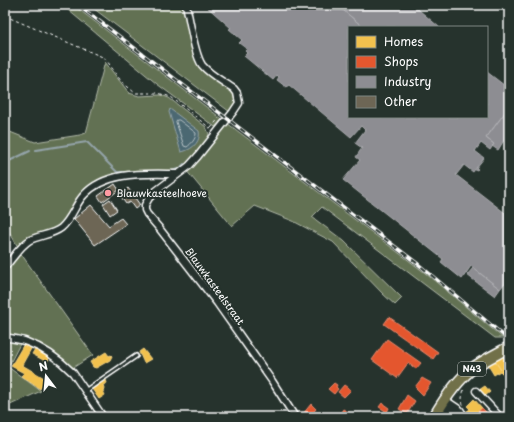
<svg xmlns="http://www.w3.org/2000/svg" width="514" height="422" viewBox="0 0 514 422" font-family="'Playpen Sans',sans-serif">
<rect width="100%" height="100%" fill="#26332d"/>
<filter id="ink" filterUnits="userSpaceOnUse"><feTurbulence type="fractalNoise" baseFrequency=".025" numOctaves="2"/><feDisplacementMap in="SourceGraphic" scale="8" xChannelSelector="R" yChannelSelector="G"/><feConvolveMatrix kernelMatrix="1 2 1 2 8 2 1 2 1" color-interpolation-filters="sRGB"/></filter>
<g filter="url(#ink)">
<!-- green -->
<path fill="#627152" stroke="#b0b8a8" d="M62,5H73L222,119L215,127L157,84Z
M89,5H188L200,64L235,93L236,102L230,112Z
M105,62L129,93L139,96L161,95L169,98L206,127L209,134L206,143L193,159L178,172L126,173L82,193C73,203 70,218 60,227C54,233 28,243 18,247L5,224V130L35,142L80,135L86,133Z
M227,123L424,272L503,338H495L322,207L312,217L344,241L402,298L395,305L383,294L333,242L293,221L255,206L232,226L186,170Z
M19,251L93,355L71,369L60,359L5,335V268Z
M5,340L21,342L8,367L41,391L8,406L5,403Z"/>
<!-- water -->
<path fill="#4c6872" stroke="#94a4aa" d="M170,109L199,131C201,142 192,150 181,152L169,112Z"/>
<!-- homes -->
<path fill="#f2c14e" stroke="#f6d483" d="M24,344L32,347L22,365L46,379L40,389L21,376L24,373L11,366Z
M35,349L50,357L47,362L32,354Z
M143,349L151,359L144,363L139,352Z
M106,352L109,356L111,355L112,356L110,360L96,368L93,367L90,362Z
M502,357H504L509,365V368L504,372L501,370L495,361Z
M495,361L501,370L509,376L507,378L500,371L494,375L488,365Z
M106,380L107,383L103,385L104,388L103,391L105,395L99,399L92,389Z
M485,386L490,392L485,396L479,390Z
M474,399L482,408L471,417L466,412L470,409L467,406Z"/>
<!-- shops -->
<path fill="#e4572e" stroke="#ec896d" d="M389,317L438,352L433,359L384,324Z
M387,339L421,363L416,369L408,363L397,378L372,360Z
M422,378L431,383L423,395L415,387Z
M334,383L337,385L336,387L338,389L334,394L328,389Z
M344,385L351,390L344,397L338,392Z
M407,395L415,401L407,414L399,409Z
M382,403L389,408L387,412L379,407Z
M311,404L316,409L309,417H306L303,414Z
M482,408L491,417H473Z
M343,409L356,417H338Z"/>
<!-- industry -->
<path fill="#8d8d92" stroke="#afafb3" d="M205,5H337L363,27H349V117H487V72L509,89V107L486,138L494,144L490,150L481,143L475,151L484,158L476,168L478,169L477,170L475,169L473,172L464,165L456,175L509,216V278L500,289L471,266L462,279L441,262L443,259L343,180L360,160L356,157L362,148L355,143L365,130L361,126L351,137L289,85L286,87L277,80L279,77L277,75L273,80L244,56L247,53L245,51L247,49L239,43L242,40L229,29L231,28Z
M337,5H413L439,27H363Z
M509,107V139L506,137L498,150L492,146L494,144L486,138Z
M473,268L500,289L495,296L467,275Z"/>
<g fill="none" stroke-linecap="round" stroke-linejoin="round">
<!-- shore -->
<path stroke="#b7c3c7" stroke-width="1" d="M177,120H179L196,133C196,139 191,144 187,147L184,146L176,122Z"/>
<!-- stream -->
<path stroke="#94a4aa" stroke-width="2" d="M36,150L87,142L117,172H131
M5,163L30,151
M171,171L179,169L184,164"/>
</g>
<!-- building -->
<path fill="#6d6655" stroke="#fff" d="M115,184L119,190L102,202L98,196Z
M128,188L140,205L135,209L130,202L126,204L119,194Z
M110,199L117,210L110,215L103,204Z
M91,205L109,226L121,218L126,224L95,245L74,219Z"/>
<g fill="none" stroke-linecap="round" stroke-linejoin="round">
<defs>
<path id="lane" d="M85,391L136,356"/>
<path id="street" d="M186,5C190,20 194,54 202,65C210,75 224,82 234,89L237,93L239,103L233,112L198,156L189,166L156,191L149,198L145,205V210L147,214L159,228L217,303L272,381L295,417
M5,267C13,258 20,246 30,240C40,235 52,235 61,228C72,219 75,204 84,195C107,170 147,174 178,174
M5,337C12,339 20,339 27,342C44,348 60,360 73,373L103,417
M476,391L500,417"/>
<path id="secondary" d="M444,401L459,411L463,417
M441,407L457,417"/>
<path id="primary" d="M434,417C444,400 457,380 473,368C484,360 497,354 509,347"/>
</defs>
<!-- lane casing -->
<use href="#lane" stroke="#fff" stroke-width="6"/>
<!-- street casing -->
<use href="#street" stroke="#fff" stroke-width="9"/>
<!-- secondary casing -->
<use href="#secondary" stroke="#fff" stroke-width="12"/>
<!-- primary casing -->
<use href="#primary" stroke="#fff" stroke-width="13"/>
<!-- path -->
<path stroke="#fff" stroke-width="1" stroke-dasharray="3 3" stroke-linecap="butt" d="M5,16L105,58L121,81L135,93H158L171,97L211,129
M211,128L220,117
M463,405L462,398L464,388"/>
<!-- lane -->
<use href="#lane" stroke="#26332d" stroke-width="3"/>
<!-- street -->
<use href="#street" stroke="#26332d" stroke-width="6"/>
<!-- secondary -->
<use href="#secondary" stroke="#26332d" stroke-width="9"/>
<!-- primary -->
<use href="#primary" stroke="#71704a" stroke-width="10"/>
<defs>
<path id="rail" d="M78,5L418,264L509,340"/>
</defs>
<!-- rail casing -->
<use href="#rail" stroke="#fff" stroke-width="3.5"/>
<!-- rail -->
<use href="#rail" stroke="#26332d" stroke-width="2" stroke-dasharray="6" stroke-linecap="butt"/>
</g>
</g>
<!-- markers -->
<circle fill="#ff9aa2" stroke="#26332d" stroke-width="1.5" cx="108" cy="193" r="4"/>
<g text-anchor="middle" stroke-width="4" stroke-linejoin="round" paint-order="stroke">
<!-- shield labels -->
<rect fill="#26332d" stroke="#bec2c0" stroke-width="1" x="458" y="362" width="28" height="14" rx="3"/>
<g font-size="9" font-weight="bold" fill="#fff">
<text x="472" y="372">N43</text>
</g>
<!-- poi labels -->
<g font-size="10" fill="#fff" stroke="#26332d" text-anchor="start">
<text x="116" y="197">Blauwkasteelhoeve</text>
</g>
<!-- street labels -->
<g font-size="10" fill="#fff" stroke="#26332d">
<text transform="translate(215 286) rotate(54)" y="4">Blauwkasteelstraat</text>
</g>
</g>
<!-- margin -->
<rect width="514" height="422" fill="none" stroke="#26332d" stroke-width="20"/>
<rect x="10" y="10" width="494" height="402" fill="none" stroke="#fff" stroke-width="1.5" filter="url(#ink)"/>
<!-- legend -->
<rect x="348" y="26" width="140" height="92" fill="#26332d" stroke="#7d8581"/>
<rect x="356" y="36" width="20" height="12" fill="#f2c14e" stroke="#7d8581"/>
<text x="384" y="46" font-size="12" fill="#ffffff">Homes</text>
<rect x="356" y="56" width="20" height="12" fill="#e4572e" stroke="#7d8581"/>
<text x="384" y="66" font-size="12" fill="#ffffff">Shops</text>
<rect x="356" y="76" width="20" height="12" fill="#8d8d92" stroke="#7d8581"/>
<text x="384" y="86" font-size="12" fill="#ffffff">Industry</text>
<rect x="356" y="96" width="20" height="12" fill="#6d6655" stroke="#7d8581"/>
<text x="384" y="106" font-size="12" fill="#ffffff">Other</text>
<!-- north arrow -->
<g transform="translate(46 376) rotate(344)" stroke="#26332d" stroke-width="3" paint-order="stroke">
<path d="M0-3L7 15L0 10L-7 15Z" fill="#ffffff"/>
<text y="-6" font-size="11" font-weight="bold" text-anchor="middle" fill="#ffffff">N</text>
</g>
</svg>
